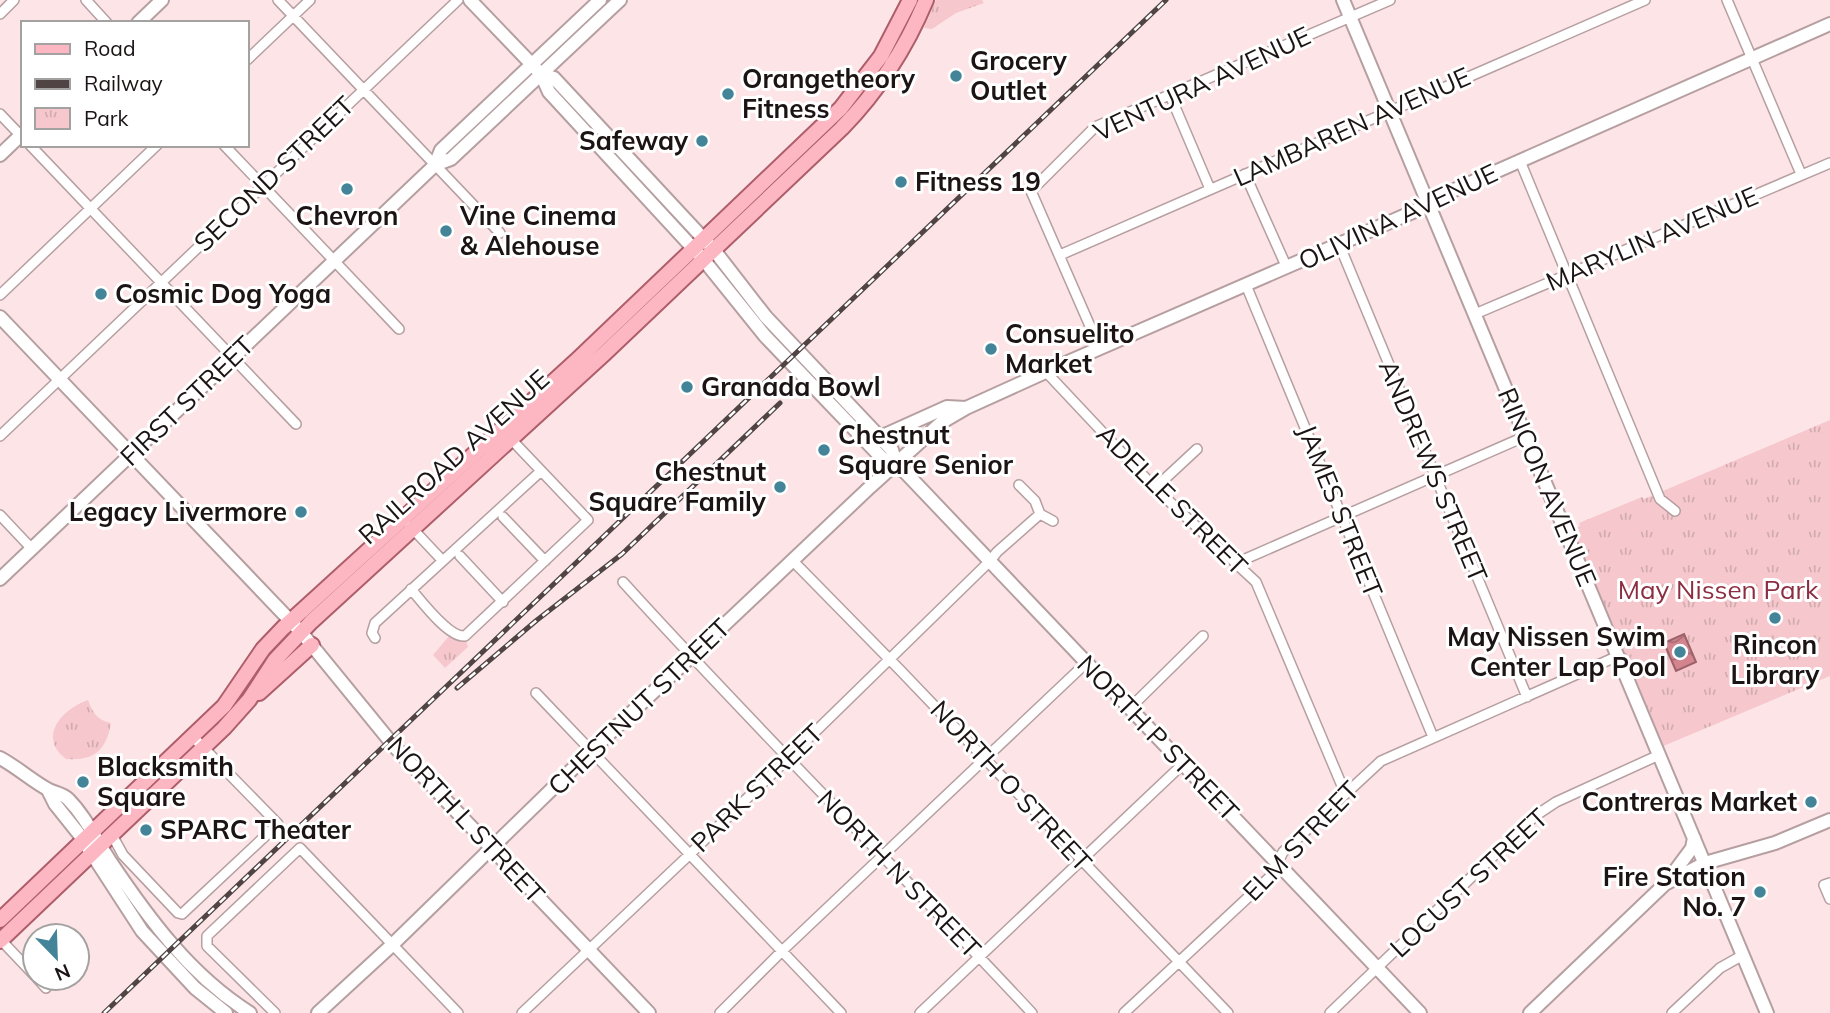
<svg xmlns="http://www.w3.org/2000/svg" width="1830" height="1013" viewBox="0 0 1830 1013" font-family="Mulish,sans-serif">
<defs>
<pattern id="park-tufts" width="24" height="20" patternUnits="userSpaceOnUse" patternTransform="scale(1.75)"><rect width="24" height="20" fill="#f6c8cd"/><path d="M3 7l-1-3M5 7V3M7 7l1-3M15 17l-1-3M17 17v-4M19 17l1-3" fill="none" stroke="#d2abaf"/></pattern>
<pattern id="water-waves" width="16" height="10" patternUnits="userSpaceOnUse" patternTransform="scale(1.75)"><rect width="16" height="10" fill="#d3848f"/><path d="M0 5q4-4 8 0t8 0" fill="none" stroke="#aa6b74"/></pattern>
</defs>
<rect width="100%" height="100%" fill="#fde5e7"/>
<!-- park -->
<path fill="url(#park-tufts)" d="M936,0H982L984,3L956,13L932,29L924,28Z
M1830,420V676L1661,747L1571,530L1580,526L1579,523L1642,497L1644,499Z
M449,636L457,640L466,641L468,647L445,668L433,655Z
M88,700C93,713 97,720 111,723C106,751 94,761 66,759C37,737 62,709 88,700Z"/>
<!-- water -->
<path fill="url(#water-waves)" stroke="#9c626a" stroke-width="2" d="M1684,634L1696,662L1676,671L1664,643Z"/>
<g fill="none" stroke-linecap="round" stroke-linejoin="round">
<defs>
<path id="street" d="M86,0L107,23
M278,0L500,233
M1727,0L1801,174
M0,14L14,0
M247,60L310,0
M1170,95L1210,189
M0,114L23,138
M30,145L296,424
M224,145L399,329
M1520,161L1660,499L1675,511
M1245,174L1287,268
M1339,244L1527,697
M1060,255L1645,0
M1246,285L1433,737
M0,295L157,145
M1475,314L1830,163
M1100,349L1031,191L1095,127L1390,0
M1046,372L1155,488L1256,582L1345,793
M0,436L458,0
M1019,485L1035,501L1040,514L1053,521
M1155,488L1197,449
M0,515L32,549
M503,517L545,561
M410,526L442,560
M460,556L503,602
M792,560L900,670L1228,1013
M1236,563L1526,436
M623,582C756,729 897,868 1032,1013
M411,589C422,602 449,638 465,636L588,520L508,436
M375,638L372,633L375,623L541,471
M536,693L841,1013
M1130,708L1203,636
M112,835L123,855L178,913L182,914L278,824L193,737
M1830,883L1824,885L1830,899
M1,940L35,976
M37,978L46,988
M275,1013L207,946V936L300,848L458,1013
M522,1013L689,855L990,561L997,552L1040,514
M720,1013L783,950L1086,663
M920,1013L1183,764
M1124,1013L1272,875L1283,852L1381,761L1618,656
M1330,1013L1535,816L1556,802L1659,755
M1672,1013L1720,968L1743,955"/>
<path id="secondary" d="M470,0L541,74L549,92L703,259L765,336L881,457L905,472L1420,1013
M1343,0L1767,1013
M138,23L162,0
M541,74L554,78L714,250L766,317L892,450L896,464
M0,155L23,133
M435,165L451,159L620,0
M0,317L301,632L394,746L649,1013
M879,436L887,434L947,407L966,408
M0,579L435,165L441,150L600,0
M0,758C17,767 32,781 49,790C55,793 63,794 68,799C86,817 96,840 110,861C149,919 190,975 250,1013
M48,790L55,804L79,834L142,931L195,988L226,1013
M1669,879L1692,848L1694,838
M318,1013L392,945L591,751L870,487L942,422L966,408L1052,369L1422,208L1427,202L1830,24
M1530,1013L1665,884L1705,863L1775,843L1830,820"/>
<path id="primary" d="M259,693L312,645
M0,920L224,706L263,649L283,628L576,361L841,108L881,56L910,0
M0,941L224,728L249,700L275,660L311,622L605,353L842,128C879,90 906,48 926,0"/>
</defs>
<!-- street casing -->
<use href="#street" stroke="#b69fa1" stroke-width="12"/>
<!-- secondary casing -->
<use href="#secondary" stroke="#b69fa1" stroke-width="16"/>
<!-- primary casing -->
<use href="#primary" stroke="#ad5e6a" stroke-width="18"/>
<!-- street -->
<use href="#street" stroke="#fff" stroke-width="9"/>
<!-- secondary -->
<use href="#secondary" stroke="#fff" stroke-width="12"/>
<!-- primary -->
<use href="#primary" stroke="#fdb7c2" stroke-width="14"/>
<defs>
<path id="rail" d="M457,688L537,620L622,554L780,403
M104,1013L1166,0"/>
</defs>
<!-- rail casing -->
<use href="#rail" stroke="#504445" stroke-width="5"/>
<!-- rail -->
<use href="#rail" stroke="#fff" stroke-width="2.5" stroke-dasharray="8" stroke-linecap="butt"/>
</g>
<!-- markers -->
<g fill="#448498" stroke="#fff" stroke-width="2.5">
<circle cx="956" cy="76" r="7"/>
<circle cx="728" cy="94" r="7"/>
<circle cx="702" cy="141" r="7"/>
<circle cx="901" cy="182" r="7"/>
<circle cx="347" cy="189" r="7"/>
<circle cx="446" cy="231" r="7"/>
<circle cx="101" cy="294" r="7"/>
<circle cx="991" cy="349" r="7"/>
<circle cx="687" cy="387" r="7"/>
<circle cx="824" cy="450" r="7"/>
<circle cx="780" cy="487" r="7"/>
<circle cx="301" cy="512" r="7"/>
<circle cx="1775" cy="618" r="7"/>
<circle cx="1680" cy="652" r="7"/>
<circle cx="83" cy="782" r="7"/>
<circle cx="1811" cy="802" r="7"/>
<circle cx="146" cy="830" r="7"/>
<circle cx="1760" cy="892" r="7"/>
</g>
<g text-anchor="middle" stroke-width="6" stroke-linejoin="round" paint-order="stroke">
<!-- poi labels -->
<g font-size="26" font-weight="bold" fill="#1b1314" stroke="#fff" text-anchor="start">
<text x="970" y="70">Grocery<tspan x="970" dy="30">Outlet</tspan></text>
<text x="742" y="88">Orangetheory<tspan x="742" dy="30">Fitness</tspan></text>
<text x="688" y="150" text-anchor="end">Safeway</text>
<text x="915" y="191">Fitness 19</text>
<text x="347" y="225" text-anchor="middle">Chevron</text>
<text x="460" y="225">Vine Cinema<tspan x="460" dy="30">&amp; Alehouse</tspan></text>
<text x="115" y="303">Cosmic Dog Yoga</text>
<text x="1005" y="343">Consuelito<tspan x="1005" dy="30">Market</tspan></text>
<text x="701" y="396">Granada Bowl</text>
<text x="838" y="444">Chestnut<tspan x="838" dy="30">Square Senior</tspan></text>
<text x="766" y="481" text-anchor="end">Chestnut<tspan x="766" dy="30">Square Family</tspan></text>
<text x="287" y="521" text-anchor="end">Legacy Livermore</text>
<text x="1666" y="646" text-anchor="end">May Nissen Swim<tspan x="1666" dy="30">Center Lap Pool</tspan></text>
<text x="1775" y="654" text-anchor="middle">Rincon<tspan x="1775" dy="30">Library</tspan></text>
<text x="97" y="776">Blacksmith<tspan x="97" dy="30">Square</tspan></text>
<text x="1797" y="811" text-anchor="end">Contreras Market</text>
<text x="160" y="839">SPARC Theater</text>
<text x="1746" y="886" text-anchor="end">Fire Station<tspan x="1746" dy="30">No. 7</tspan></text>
</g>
<!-- street labels -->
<g font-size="26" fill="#1b1314" stroke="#fff">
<text transform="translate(1202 84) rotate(-25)" y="9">VENTURA AVENUE</text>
<text transform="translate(1352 127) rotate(-24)" y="9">LAMBAREN AVENUE</text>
<text transform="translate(274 174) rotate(-44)" y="9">SECOND STREET</text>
<text transform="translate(1398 217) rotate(-25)" y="9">OLIVINA AVENUE</text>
<text transform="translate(1652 239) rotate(-23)" y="9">MARYLIN AVENUE</text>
<text transform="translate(187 401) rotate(-44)" y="9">FIRST STREET</text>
<text transform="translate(454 457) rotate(-42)" y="9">RAILROAD AVENUE</text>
<text transform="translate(1433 471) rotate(67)" y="9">ANDREWS STREET</text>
<text transform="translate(1547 487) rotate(67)" y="9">RINCON AVENUE</text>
<text transform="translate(1172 500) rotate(45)" y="9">ADELLE STREET</text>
<text transform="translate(1340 511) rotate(68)" y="9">JAMES STREET</text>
<text transform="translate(639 707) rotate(-44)" y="9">CHESTNUT STREET</text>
<text transform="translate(1158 738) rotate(46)" y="9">NORTH P STREET</text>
<text transform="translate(1011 786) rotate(47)" y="9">NORTH O STREET</text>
<text transform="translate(757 788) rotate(-44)" y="9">PARK STREET</text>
<text transform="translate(466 820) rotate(47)" y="9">NORTH L STREET</text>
<text transform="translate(1301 841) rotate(-46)" y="9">ELM STREET</text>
<text transform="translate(899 874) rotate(46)" y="9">NORTH N STREET</text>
<text transform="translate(1469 883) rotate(-43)" y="9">LOCUST STREET</text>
</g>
<!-- park labels -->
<g font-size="26" fill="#8c2e42" stroke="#fff">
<text x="1718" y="599">May Nissen Park</text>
</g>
</g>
<!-- legend -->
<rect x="21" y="21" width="228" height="126" fill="#ffffff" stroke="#a4a1a1" stroke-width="2"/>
<rect x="35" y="44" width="35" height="10" fill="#fdb7c2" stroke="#a4a1a1" stroke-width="2"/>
<text x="84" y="56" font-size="21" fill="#1b1314">Road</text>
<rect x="35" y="79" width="35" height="10" fill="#504445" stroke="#a4a1a1" stroke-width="2"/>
<text x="84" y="91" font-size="21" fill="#1b1314">Railway</text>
<rect x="35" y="108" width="35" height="21" fill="url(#park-tufts)" stroke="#a4a1a1" stroke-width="2"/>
<text x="84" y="126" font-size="21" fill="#1b1314">Park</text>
<!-- north arrow -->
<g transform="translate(56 957) rotate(157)"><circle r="33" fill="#ffffff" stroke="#a4a1a1" stroke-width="2"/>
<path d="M0-5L12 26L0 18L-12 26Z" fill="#448498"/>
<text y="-10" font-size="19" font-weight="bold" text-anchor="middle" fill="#1b1314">N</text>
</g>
</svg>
